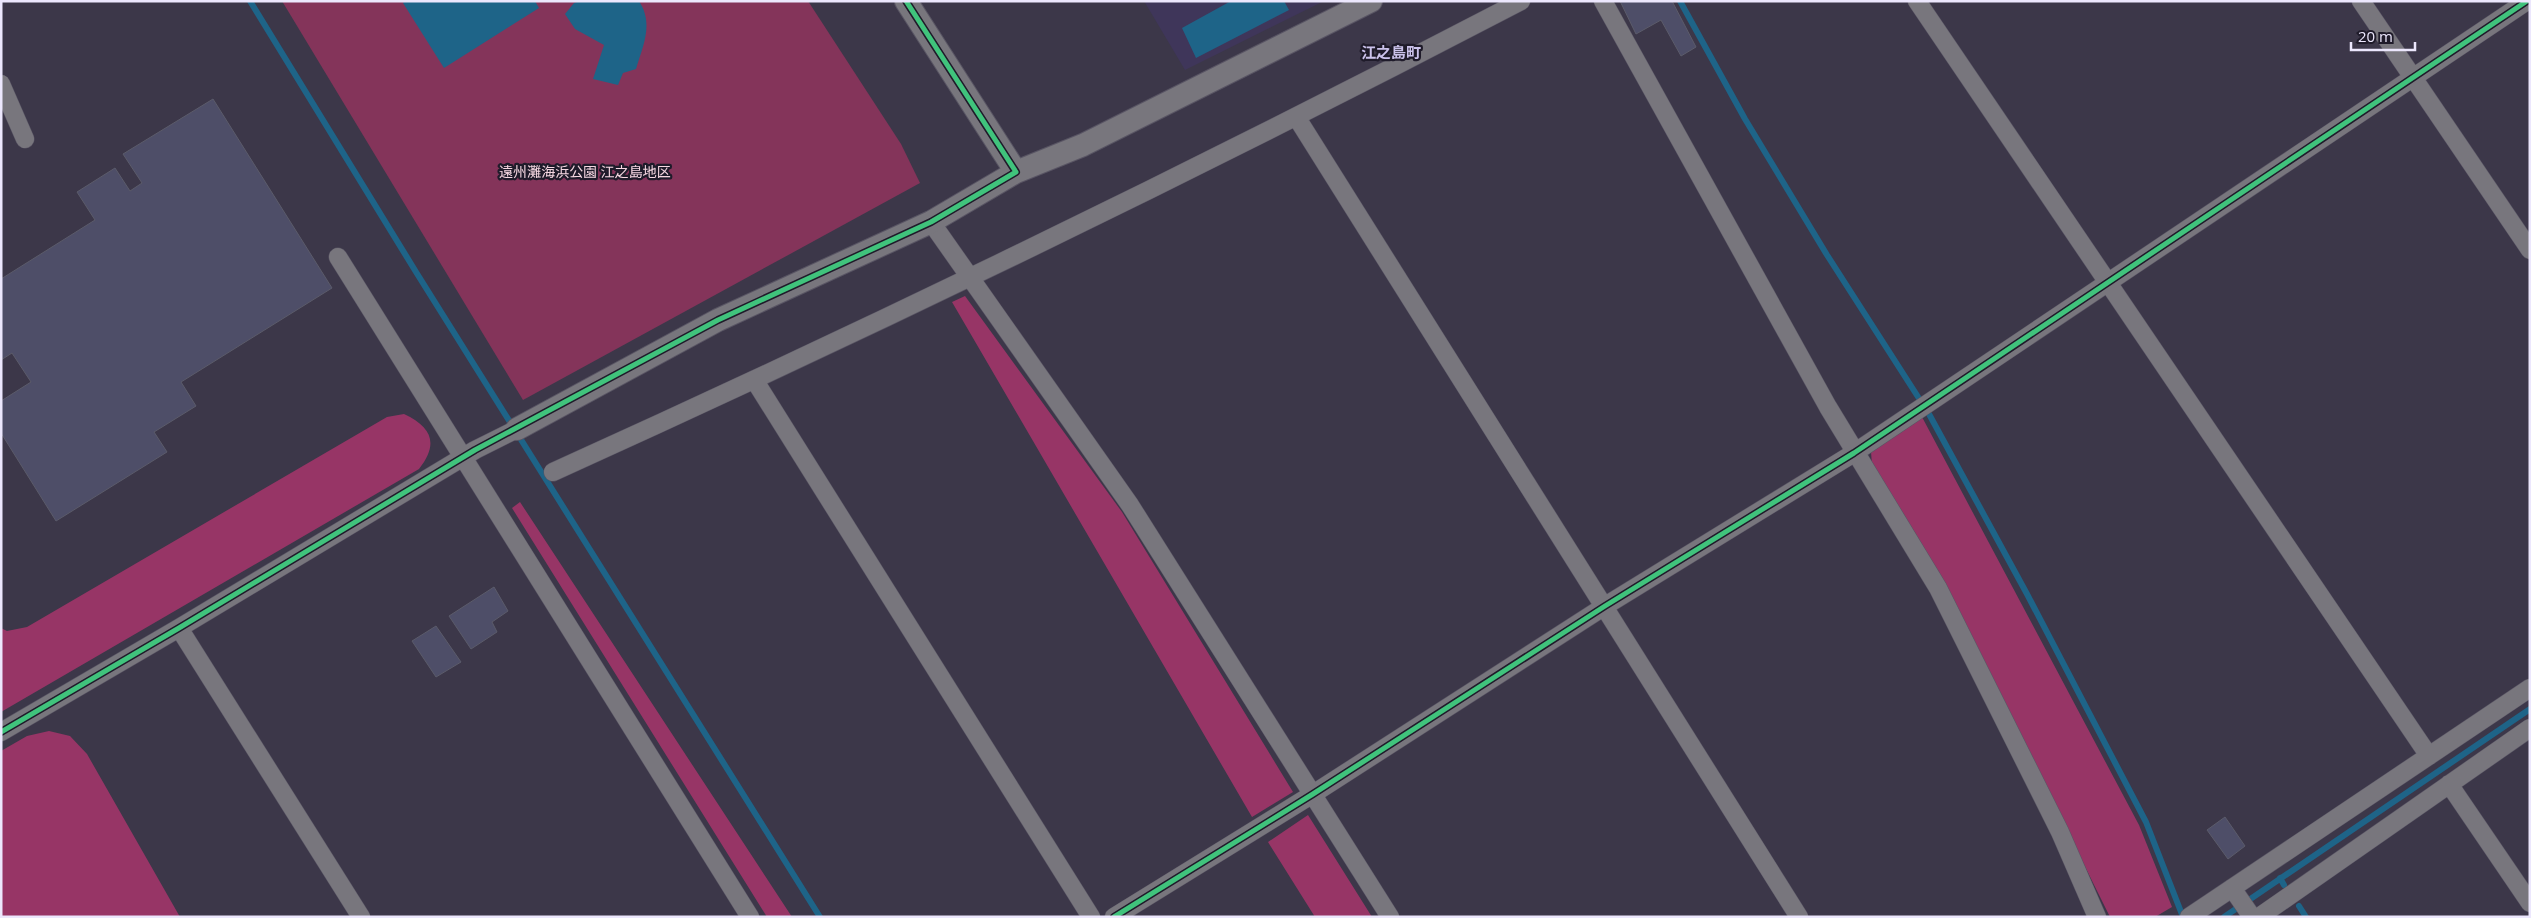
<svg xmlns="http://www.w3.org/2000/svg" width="2531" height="918" viewBox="0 0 2531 918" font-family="'Open Sans','Noto Sans JP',sans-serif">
<rect width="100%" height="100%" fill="#3c3749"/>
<!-- built -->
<path fill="#3f365a" d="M1144,1H1324L1185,70Z"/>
<!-- green -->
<path fill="#84345a" d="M282,1H808L901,144L920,183L523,400Z"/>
<!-- forest -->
<path fill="#973566" d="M965,296L1122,512L1293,792L1252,817L952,302Z
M404,414C432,427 439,444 419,469L1,712V628L7,631L27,627L387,417Z
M1922,417L2139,825L2172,907L2155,917H2110L1960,615L1872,465L1871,452Z
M520,502L792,917H767L512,508Z
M49,731L70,736L87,754L180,917H1V751L27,736Z
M1308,815L1372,917H1315L1268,842Z"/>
<!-- water -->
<path fill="#1e6488" d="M405,1H535L539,8L444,68L403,3Z
M580,1H639C654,24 643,45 636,69L623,73L618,85L593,79L604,45L575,29L565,14L574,3Z
M1231,1H1284L1289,10L1196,58L1182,28Z"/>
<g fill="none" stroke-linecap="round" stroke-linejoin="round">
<!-- stream -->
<path stroke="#1e6488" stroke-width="6" d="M250,1L416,272L820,917
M1680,1L1745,119L1827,255L1929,414L2027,594L2146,822L2183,917
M2280,878L2284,885
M2299,906L2306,917
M2224,917L2530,709"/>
</g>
<!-- building -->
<path fill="#4e4e68" stroke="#5b5b6a" d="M1620,1H1672L1696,47L1681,56L1661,20L1636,34Z
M213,99L332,288L181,382L196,406L154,432L167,452L56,521L1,433V401L31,382L12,353L1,360V279L95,220L77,192L115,168L130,191L142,183L123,154Z
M494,587L508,611L492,622L497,632L471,649L449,616Z
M436,626L461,662L436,677L412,641Z
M2225,817L2245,846L2228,859L2207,830Z"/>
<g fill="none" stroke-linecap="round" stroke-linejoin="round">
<defs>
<path id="minor" d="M1603,1L1828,407L1938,588L2060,832L2097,917
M1917,1L2429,756
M2361,1L2530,250
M1,84L25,139
M1297,118L1799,917
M931,222L1130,505L1390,917
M338,257L750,917
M755,381L1091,917
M553,472C880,324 1203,167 1521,1
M179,628L361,917
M1,732L179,628L475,450L517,429
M2449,784L2530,903
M2232,888L2252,917
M1114,917L1313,794L1605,606L1854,453L2527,1
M2189,917L2530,688
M2259,917L2530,728"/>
<path id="tertiary" d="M906,1L1016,172
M517,429L718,320L931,222L1016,172L1083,145L1371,1"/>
</defs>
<!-- minor casing -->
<use href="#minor" stroke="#595564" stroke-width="19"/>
<!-- tertiary casing -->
<use href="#tertiary" stroke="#595564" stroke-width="24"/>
<!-- minor -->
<use href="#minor" stroke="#78767d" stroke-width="18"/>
<!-- tertiary -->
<use href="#tertiary" stroke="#78767d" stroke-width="22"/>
<defs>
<path id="cycleway" d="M1,732L179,628L475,450L718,320L931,222L1016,172L906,1
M1114,917L1313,794L1605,606L1854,453L2527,1"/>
</defs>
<!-- cycleway casing -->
<use href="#cycleway" stroke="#1f1b2a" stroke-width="8"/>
<!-- cycleway -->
<use href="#cycleway" stroke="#40c37c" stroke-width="5"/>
</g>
<g text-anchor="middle" stroke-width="4.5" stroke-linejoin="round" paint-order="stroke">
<!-- park labels -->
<g font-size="14" fill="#f6d7e2" stroke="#1f1b2a">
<text x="585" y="177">遠州灘海浜公園 江之島地区</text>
</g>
<!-- neighbourhood labels -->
<g font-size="15" font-weight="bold" fill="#cbc2eb" stroke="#1f1b2a">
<text x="1391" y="58">江之島町</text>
</g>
</g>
<!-- border -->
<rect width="2531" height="918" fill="none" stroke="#ece7fd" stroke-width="5"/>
<!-- scale -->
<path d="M2351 42v8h64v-8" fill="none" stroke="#ece7fd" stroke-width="2.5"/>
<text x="2358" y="42" font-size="15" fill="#ece7fd" stroke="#1f1b2a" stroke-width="4" paint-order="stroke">20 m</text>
</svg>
